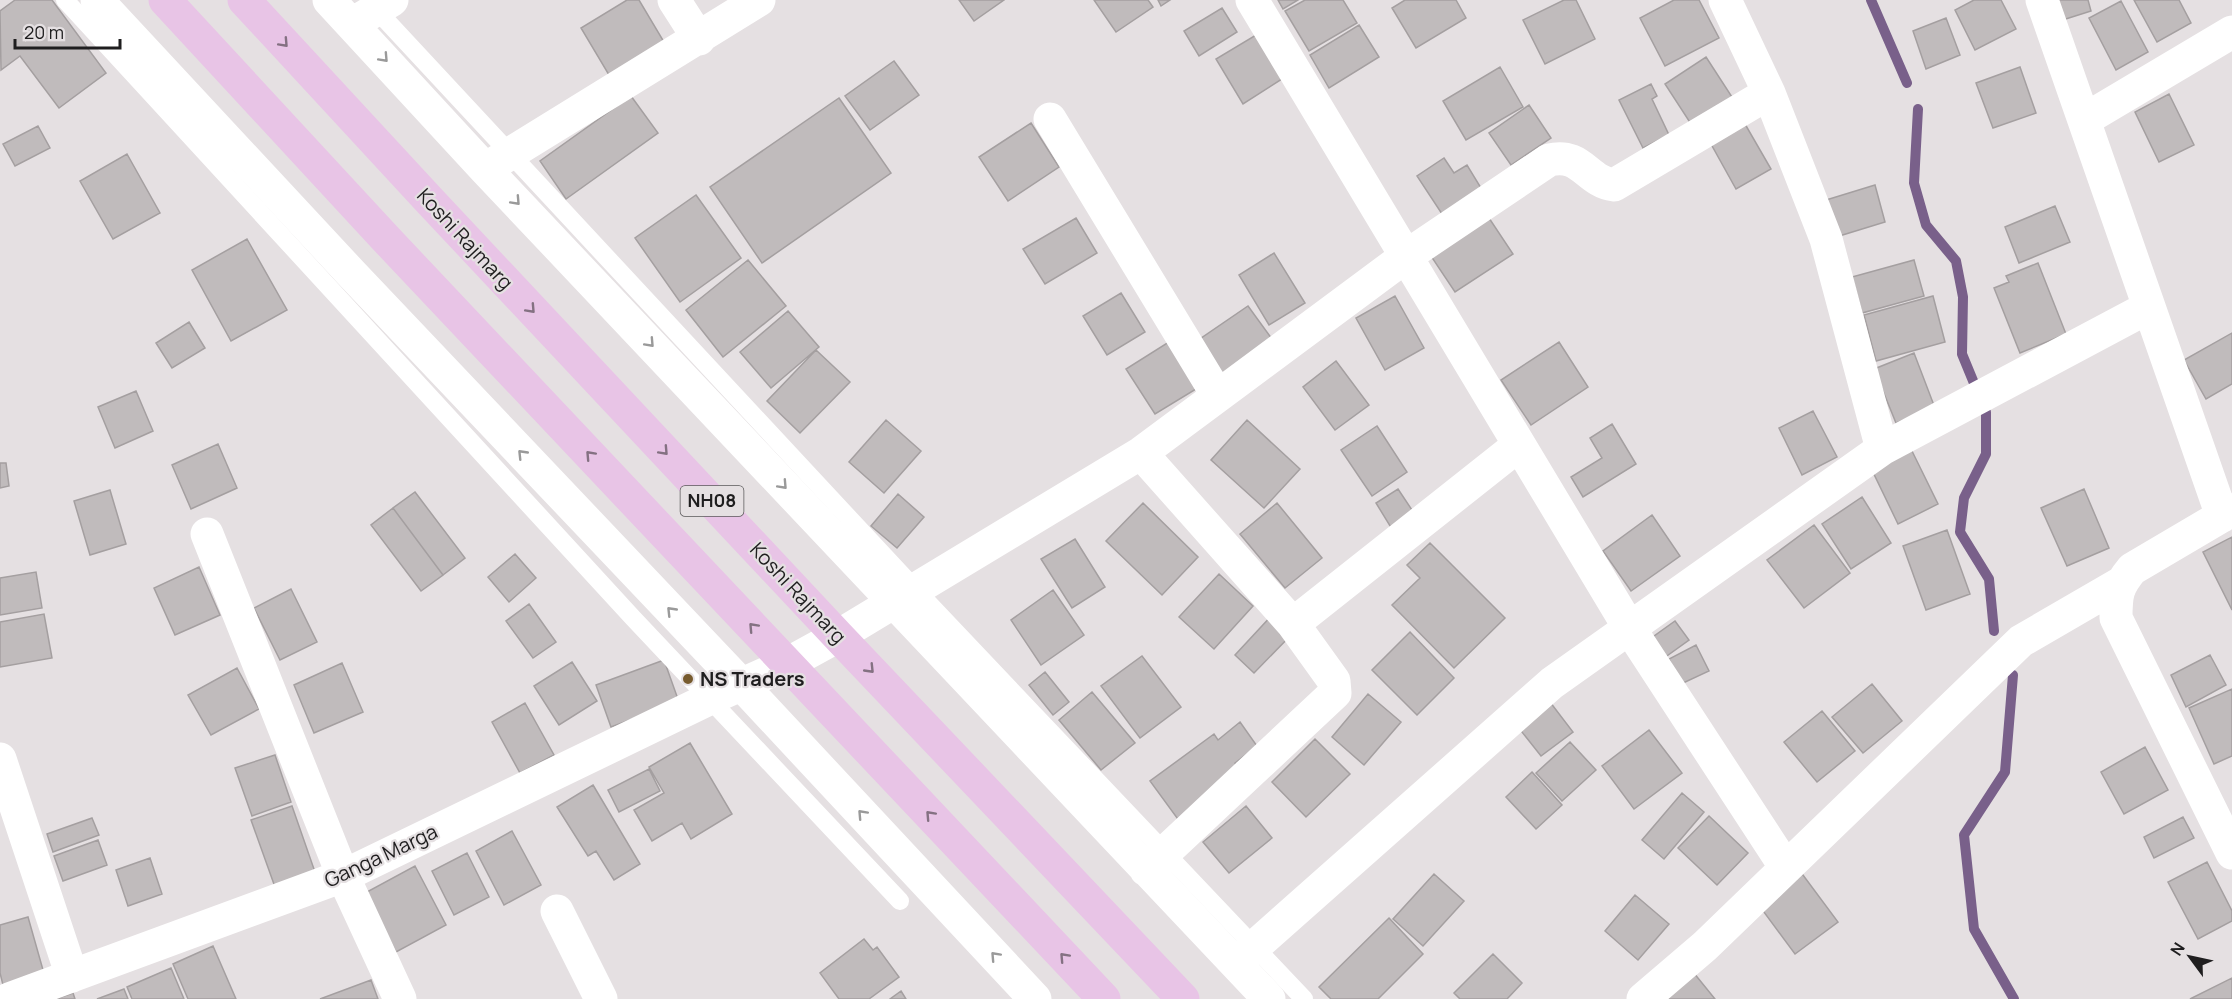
<svg xmlns="http://www.w3.org/2000/svg" width="2232" height="999" viewBox="0 0 2232 999" font-family="Manrope,sans-serif">
<rect width="100%" height="100%" fill="#e5e0e2"/>
<g fill="none" stroke-linecap="round" stroke-linejoin="round">
<!-- stream -->
<path stroke="#79608a" stroke-width="10" d="M1871,0L1907,83
M1918,109L1914,183L1926,225L1956,261L1963,297L1962,354L1976,388
M1986,412V454L1964,498L1960,532L1989,579L1994,631
M2013,675L2005,772L1964,835L1974,929L2014,999"/>
</g>
<!-- building -->
<path fill="#c0bbbc" stroke="#a49fa0" stroke-width="1.5" d="M15,0H52L106,73L59,108L20,56L1,70L0,11Z
M627,0H639L664,42L609,75L581,28Z
M959,0H1004L974,21Z
M1094,0H1148L1153,7L1116,32Z
M1158,0H1170L1161,6Z
M1278,0H1298L1283,9Z
M1305,0H1343L1357,23L1309,51L1285,11Z
M1405,0H1456L1466,18L1416,48L1392,8Z
M1564,0H1576L1595,39L1545,64L1523,20Z
M1674,0H1699L1719,38L1665,66L1640,18Z
M1974,0H2001L2016,29L1975,50L1955,10Z
M2046,0H2088L2091,11L2053,23Z
M2134,0H2179L2191,23L2157,42Z
M2121,1L2148,52L2116,70L2089,18Z
M1222,8L1237,32L1199,56L1184,31Z
M1946,18L1960,55L1926,69L1913,31Z
M1359,25L1379,57L1329,88L1310,55Z
M1256,35L1282,79L1243,104L1216,59Z
M1706,57L1732,97L1691,124L1665,84Z
M894,61L919,95L870,130L845,96Z
M1500,67L1523,107L1466,140L1443,101Z
M2020,67L2036,113L1993,128L1976,83Z
M1651,84L1657,96L1652,99L1669,135L1643,148L1619,100Z
M2169,94L2194,145L2159,162L2135,112Z
M631,96L658,133L566,199L540,161Z
M839,98L891,173L762,263L710,187Z
M1529,105L1551,138L1511,165L1489,133Z
M1031,123L1059,167L1008,201L979,157Z
M1745,124L1771,169L1736,189L1711,144Z
M38,126L50,148L15,166L3,144Z
M127,154L160,213L113,239L80,181Z
M1444,158L1454,173L1467,165L1481,188L1442,214L1417,176Z
M1875,185L1885,222L1836,237L1826,200Z
M696,195L741,258L680,302L635,238Z
M2055,206L2070,242L2019,263L2005,227Z
M1487,215L1513,254L1455,292L1429,253Z
M1076,218L1097,253L1045,284L1023,249Z
M247,239L287,310L231,341L192,270Z
M1274,253L1305,303L1269,325L1239,275Z
M748,260L786,306L723,357L686,310Z
M1914,260L1924,296L1862,313L1852,277Z
M2038,263L2066,334L2020,353L1994,288L2009,282L2006,276Z
M1121,293L1145,332L1107,355L1083,316Z
M1395,296L1424,348L1385,370L1356,318Z
M1933,296L1945,342L1876,361L1864,315Z
M1248,306L1272,339L1217,377L1194,343Z
M788,311L819,347L771,388L740,352Z
M189,322L205,348L172,368L156,343Z
M2232,333V384L2206,399L2184,360Z
M1172,340L1201,386L1155,414L1126,369Z
M1559,342L1588,387L1531,425L1501,380Z
M816,350L850,382L800,433L767,401Z
M1914,353L1935,408L1896,423L1874,369Z
M1336,361L1369,405L1335,430L1303,387Z
M136,391L153,431L115,448L98,407Z
M1813,411L1837,457L1802,475L1779,428Z
M886,420L921,451L884,493L849,462Z
M1247,420L1300,469L1264,508L1211,460Z
M1612,424L1636,464L1583,497L1571,477L1602,458L1590,438Z
M1377,426L1407,472L1372,496L1341,450Z
M218,444L237,488L191,509L172,465Z
M1911,449L1938,504L1898,524L1871,468Z
M0,463H6L9,486L0,488Z
M1398,489L1418,519L1395,534L1376,503Z
M2084,489L2109,548L2067,566L2041,508Z
M110,490L126,544L90,555L74,501Z
M415,492L465,558L443,575L393,508Z
M898,494L924,517L897,548L871,526Z
M1862,497L1891,543L1851,569L1822,524Z
M1143,503L1198,557L1162,595L1106,541Z
M1277,503L1322,558L1285,588L1240,534Z
M393,508L443,575L421,591L371,525Z
M1652,515L1680,556L1631,591L1603,551Z
M1814,525L1850,573L1804,608L1767,560Z
M1947,530L1970,594L1926,610L1903,546Z
M2232,537V610L2203,552Z
M1075,539L1105,587L1072,608L1041,559Z
M1430,543L1505,618L1454,668L1392,605L1420,578L1407,565Z
M515,554L536,578L509,602L488,577Z
M199,567L220,615L175,635L154,588Z
M36,572L42,608L0,615V578Z
M1219,574L1253,606L1214,649L1179,617Z
M291,589L317,642L280,660L254,608Z
M1053,590L1084,635L1041,665L1011,620Z
M529,604L556,642L533,658L506,621Z
M44,614L52,658L0,667V622Z
M1273,614L1293,633L1254,673L1235,655Z
M1675,621L1689,640L1664,658L1650,639Z
M1410,632L1454,678L1417,715L1372,670Z
M1696,645L1709,671L1681,684L1669,659Z
M2210,655L2226,685L2186,707L2171,675Z
M1142,656L1181,707L1140,738L1101,686Z
M664,660L679,702L611,727L596,685Z
M572,662L597,701L559,725L534,686Z
M342,663L363,712L314,733L294,685Z
M237,668L259,709L211,735L188,695Z
M1045,672L1069,702L1053,715L1029,685Z
M1872,684L1902,721L1863,753L1832,717Z
M2232,689V756L2214,764L2189,708Z
M1092,692L1135,743L1101,770L1059,720Z
M1368,694L1401,722L1364,765L1332,737Z
M1550,702L1573,732L1541,756L1518,727Z
M525,703L554,755L520,773L492,722Z
M1822,711L1855,751L1817,782L1784,742Z
M1240,722L1257,746L1235,763L1244,774L1180,822L1150,781L1214,734L1218,740Z
M1649,730L1682,773L1634,809L1602,766Z
M1315,739L1350,774L1306,817L1272,782Z
M1570,742L1596,770L1562,801L1536,773Z
M690,743L732,814L691,839L682,823L652,841L634,810L664,793L649,767Z
M2145,747L2168,790L2124,814L2101,772Z
M275,755L291,802L252,816L235,768Z
M649,769L660,791L619,812L608,790Z
M1532,772L1562,805L1536,829L1506,797Z
M593,785L640,864L614,880L596,851L588,856L557,807Z
M1682,793L1704,812L1664,859L1642,840Z
M292,806L315,872L275,887L251,820Z
M1246,806L1272,838L1229,873L1203,842Z
M1709,816L1748,853L1717,885L1678,848Z
M2183,817L2194,838L2154,858L2144,837Z
M92,818L99,835L53,852L47,834Z
M512,831L541,885L504,905L476,851Z
M98,840L107,865L63,881L54,856Z
M467,853L489,897L454,915L432,871Z
M150,858L162,894L128,906L116,870Z
M2207,862L2232,911V921L2198,939L2168,882Z
M415,866L446,925L396,952L365,893Z
M1797,867L1838,922L1795,954L1755,900Z
M1434,874L1464,901L1423,946L1393,919Z
M1635,895L1669,924L1638,960L1605,931Z
M28,917L45,977L4,989L0,973V925Z
M1389,918L1423,954L1378,999H1331L1319,987Z
M864,939L873,950L877,947L899,977L869,999H839L820,973Z
M213,946L236,999H188L173,964Z
M1493,954L1522,983L1507,999H1460L1454,993Z
M1689,967L1715,999H1662Z
M171,968L184,999H132L127,987Z
M2232,978V999H2190Z
M371,980L378,999H320Z
M124,989L128,999H97Z
M901,991L906,999H890Z
M73,993L75,999H55Z"/>
<g fill="none" stroke-linecap="round" stroke-linejoin="round">
<!-- lane -->
<path stroke="#fff" stroke-width="18" d="M65,0L633,618L900,901
M371,4L915,589L1304,999"/>
<!-- street -->
<path stroke="#fff" stroke-width="33" d="M97,0L351,273L742,685L1035,999
M329,0L485,169L1269,999
M674,0L699,39
M1252,0L1630,629L1786,868
M1725,0L1769,93L1826,239L1882,449
M2042,0L2222,516
M352,24L392,0
M1050,119L1218,396
M2084,120L2232,32
M485,169L759,0
M1141,453L1293,624L1334,681L1335,693L1146,870
M2232,510L2132,569C2117,587 2116,595 2116,618L2232,853
M207,534L343,876L400,999
M1293,624L1519,445
M0,759L72,976
M557,911L601,999
M1236,963L1552,683L1882,449L2149,307
M9,999L343,876L709,699L787,664L838,636L1141,453L1405,257L1549,160C1582,152 1586,181 1614,185L1769,93
M1643,999L1705,946L2021,641L2121,583"/>
<!-- primary -->
<path stroke="#e8c4e6" stroke-width="33" d="M165,0L387,240L1104,999
M244,0L429,200L838,636L1183,999"/>
</g>
<!-- one-way arrows -->
<defs><path id="oneway-chevron" d="M-2-3.5L2.5 0L-2 3.5" fill="none" stroke-width="1.6" stroke-linecap="round" stroke-linejoin="round" transform="scale(1.5)"/></defs>
<g stroke="#847182">
<use href="#oneway-chevron" transform="translate(284 43) rotate(47)"/>
<use href="#oneway-chevron" transform="translate(531 309) rotate(47)"/>
<use href="#oneway-chevron" transform="translate(664 451) rotate(47)"/>
<use href="#oneway-chevron" transform="translate(590 455) rotate(-133)"/>
<use href="#oneway-chevron" transform="translate(753 627) rotate(-133)"/>
<use href="#oneway-chevron" transform="translate(870 669) rotate(46)"/>
<use href="#oneway-chevron" transform="translate(930 815) rotate(-133)"/>
<use href="#oneway-chevron" transform="translate(1064 957) rotate(-133)"/>
</g>
<g stroke="#9a9a9a">
<use href="#oneway-chevron" transform="translate(384 58) rotate(47)"/>
<use href="#oneway-chevron" transform="translate(516 201) rotate(47)"/>
<use href="#oneway-chevron" transform="translate(650 343) rotate(47)"/>
<use href="#oneway-chevron" transform="translate(522 454) rotate(-134)"/>
<use href="#oneway-chevron" transform="translate(783 485) rotate(47)"/>
<use href="#oneway-chevron" transform="translate(671 611) rotate(-134)"/>
<use href="#oneway-chevron" transform="translate(862 814) rotate(-133)"/>
<use href="#oneway-chevron" transform="translate(995 956) rotate(-133)"/>
</g>
<!-- markers -->
<circle fill="#775b2e" stroke="#e5e0e2" stroke-width="2" cx="688" cy="679" r="6"/>
<g text-anchor="middle" stroke-width="4.5" stroke-linejoin="round" paint-order="stroke">
<!-- shield labels -->
<rect fill="#e5e0e2" stroke="#5a585a" stroke-width="1.5" x="680.5" y="486" width="63" height="30" rx="4.5"/>
<g font-size="18" font-weight="bold" fill="#1f1e1f">
<text x="712" y="507">NH08</text>
</g>
<!-- street labels -->
<g font-size="20" fill="#1f1e1f" stroke="#e5e0e2">
<text transform="translate(465 239) rotate(47)" y="7">Koshi Rajmarg</text>
<text transform="translate(798 593) rotate(47)" y="7">Koshi Rajmarg</text>
<text transform="translate(381 856) rotate(-25)" y="7">Ganga Marga</text>
</g>
<!-- poi labels -->
<g font-size="20" font-weight="bold" fill="#1f1e1f" stroke="#e5e0e2" text-anchor="start">
<text x="700" y="686">NS Traders</text>
</g>
</g>
<!-- north arrow -->
<g transform="translate(2190 957) rotate(303)" stroke="#e5e0e2" stroke-width="4.5" paint-order="stroke">
<path d="M0-4.5L10 22L0 15L-10 22Z" fill="#1f1e1f"/>
<text y="-9" font-size="16" font-weight="bold" text-anchor="middle" fill="#1f1e1f">N</text>
</g>
<!-- scale -->
<path d="M15 39v9h105v-9" fill="none" stroke="#1f1e1f" stroke-width="3"/>
<text x="24" y="39" font-size="18" fill="#1f1e1f" stroke="#e5e0e2" stroke-width="4.5" paint-order="stroke">20 m</text>
</svg>
